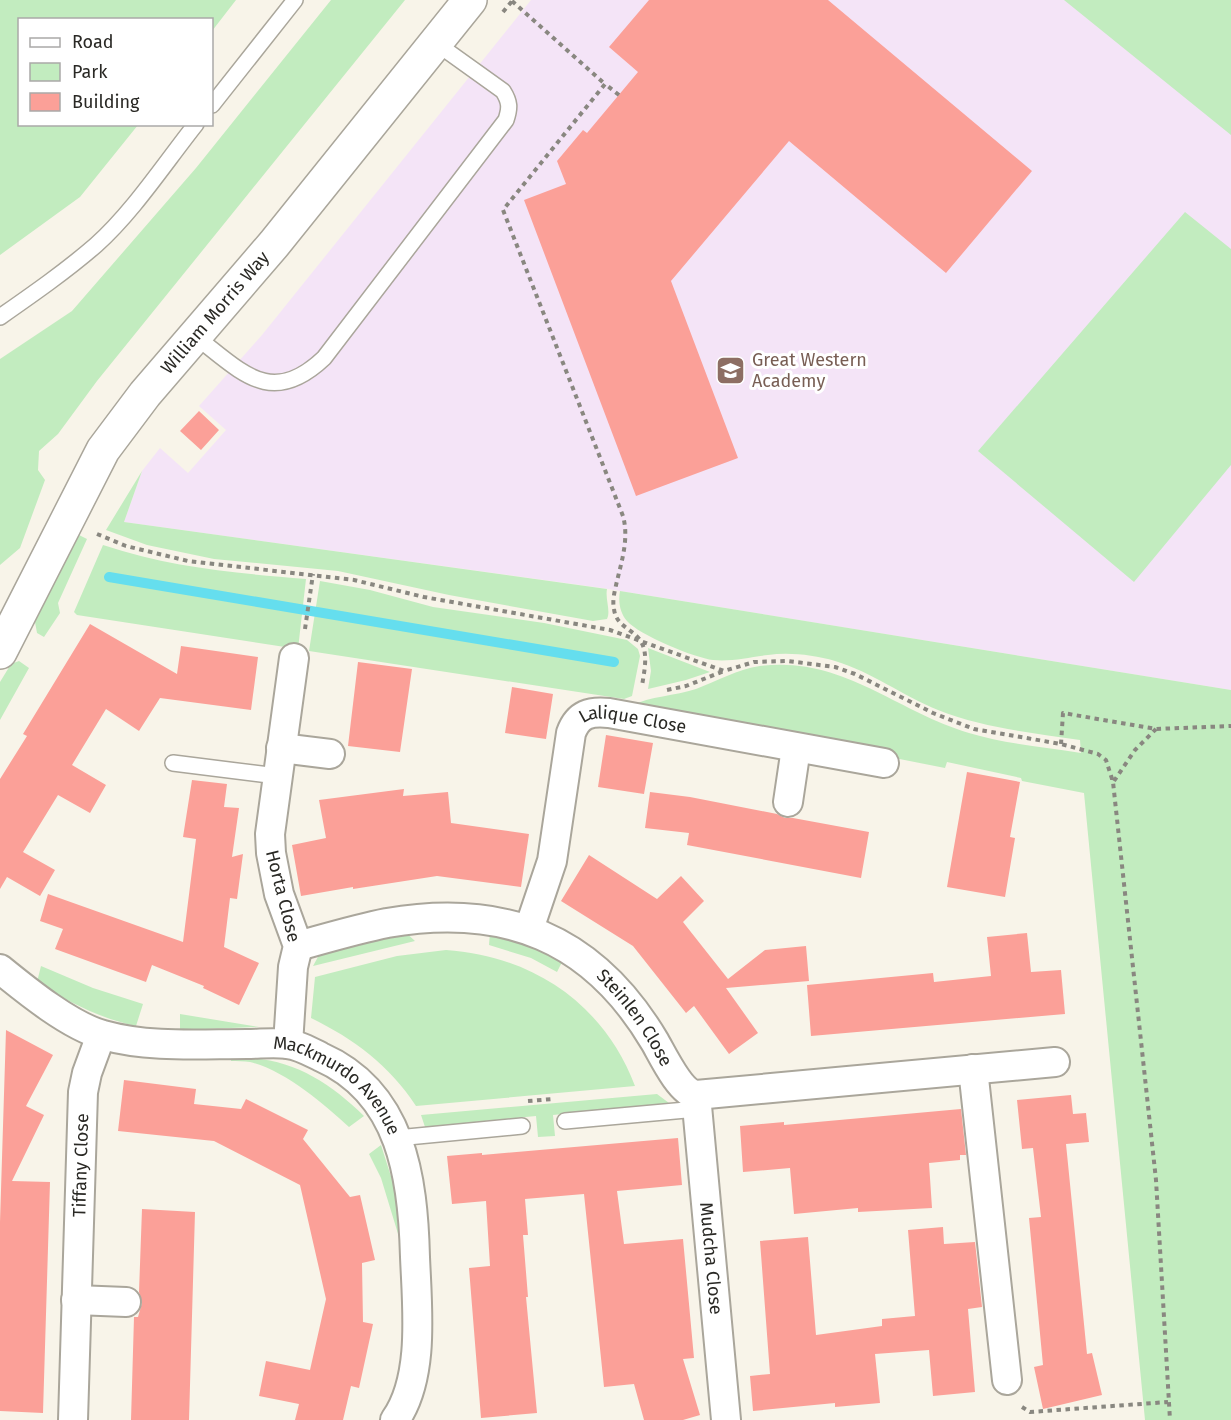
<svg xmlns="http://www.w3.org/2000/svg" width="1231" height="1420" viewBox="0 0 1231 1420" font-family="'Fira Sans',sans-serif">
<rect width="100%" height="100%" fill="#f8f4e9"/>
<!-- education -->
<path fill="#f4e4f7" d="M531,0H1231V690L602,588L124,522L142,471L160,448L188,473L226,430L199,406L262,335Z"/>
<!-- green -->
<path fill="#c2ecbf" d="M0,0H236L212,31V20H20V124L138,125L80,197L0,255Z
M331,0H405L97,381L58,434L39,451L38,470L45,480L20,548L0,565V359L72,311L196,168Z
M1064,0H1231V135Z
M1185,212L1231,249V465L1134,582L978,451Z
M142,471L124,522L607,589C605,599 611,611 607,619L593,621L449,595L338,571L214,559L147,545L106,530Z
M79,535L87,539L58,603L60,613L44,637L37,633L35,622Z
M103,545C172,568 235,573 306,579L298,649L77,615L74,612Z
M320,581L370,590L433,607L544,623L627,640L638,649L640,656L632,696L624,699L309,651Z
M620,591L1231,690V1420H1145L1084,793L1022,781L1021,778L947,762L945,768L631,706C650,696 675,696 696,689C717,681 738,669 760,666C843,656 895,711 969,733C1005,744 1044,747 1081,753L1080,740C1032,733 984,728 938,710C903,696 872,672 835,661C814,655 789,652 768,655C750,657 731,662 713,660C695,658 639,635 627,621C620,613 618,602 620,591Z
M648,648L710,672L686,680L648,689L651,671Z
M19,661L29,668L0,720V682L11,664Z
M403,930L415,941L313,966L319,955Z
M490,932L539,949L562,962L557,972L531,958L489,945Z
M446,950C533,956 604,1004 635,1086L416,1106C389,1065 354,1039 311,1018L315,977L397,956Z
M41,966L93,988L143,1004L136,1026C99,1018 68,1002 37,982Z
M180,1014L259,1027L180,1030Z
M231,1058C286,1055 326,1079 364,1116L349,1127C324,1104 284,1070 250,1062C244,1061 237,1061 231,1061Z
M657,1094L669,1103L553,1115L555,1136L538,1137L536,1116L425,1127L421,1115Z
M381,1145L395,1189L399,1237L381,1178L369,1154Z"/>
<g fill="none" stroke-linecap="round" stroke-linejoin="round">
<!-- stream -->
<path stroke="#65deee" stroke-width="10" d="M109,577L614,662"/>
</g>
<!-- building -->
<path fill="#fba098" d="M649,0H828L1032,171L946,273L789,141L671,281L738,458L636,496L524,200L566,184L557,161L583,130L587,133L638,72L609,47Z
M199,411L219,430L201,450L180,431Z
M90,624L177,674L181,646L258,657L251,710L160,698L139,731L106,709L72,765L106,785L90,813L58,795L23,852L55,870L40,896L7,877L0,889V779L27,736L23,734Z
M358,662L412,669L400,752L348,746Z
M512,687L553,694L546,739L505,733Z
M606,735L653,743L644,794L598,787Z
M967,772L1020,782L1010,837L1015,838L1005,897L947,887Z
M192,780L227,784L224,807L239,808L232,857L243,854L237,899L230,898L224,947L259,963L239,1005L203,988L204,986L152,965L146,982L55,949L63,929L40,921L48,894L183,942L196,839L183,837Z
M404,789L403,796L448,792L451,823L529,834L521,887L437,876L353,889V887L301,896L292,845L326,838L319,800Z
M650,792L690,797L777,814L785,818H793L869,832L861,878L687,845L689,833L645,828Z
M589,855L657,899L681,876L704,901L683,922L728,979L765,950L806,946L809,981L726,988L758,1033L729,1054L694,1006L686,1013L633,946L561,901Z
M1027,933L1031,972L1061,970L1065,1014L811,1036L807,985L933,973L934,982L991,976L987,937Z
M6,1030L53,1055L26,1106L44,1115L12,1181L50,1182L43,1413L0,1411V1222Z
M124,1080L196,1089L194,1104L241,1109L246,1099L308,1130L303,1139L350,1197L360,1195L375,1260L362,1263L363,1322L373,1324L359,1388L351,1386L343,1420H295L299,1404L259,1396L266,1361L310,1370L326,1299L300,1185L214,1141L118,1131Z
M1071,1095L1073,1114L1086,1113L1089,1142L1066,1144L1087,1354L1092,1353L1102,1395L1043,1409L1034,1367L1043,1365L1029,1218L1041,1217L1033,1148L1022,1149L1017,1100Z
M961,1109L966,1155H960V1160L929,1163L932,1208L858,1212V1208L794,1214L790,1168L743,1172L740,1126L784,1122V1125Z
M678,1138L682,1185L617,1191L624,1244L683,1239L694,1358L683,1359L700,1415L683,1420H644L634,1384L604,1387L584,1194L525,1199L528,1235H523L528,1297H526L537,1413L481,1418L469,1268L490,1266L486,1201L452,1204L447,1156L482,1153V1155Z
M142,1209L195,1212L189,1420H131L134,1317H138L142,1303L139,1292Z
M943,1227L944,1244L975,1242L982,1307L968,1309L975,1392L933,1396L929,1350L875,1354L880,1403L835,1407V1403L753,1411L750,1376L770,1374L760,1241L808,1237L816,1335L882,1326V1319L915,1316L908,1230Z"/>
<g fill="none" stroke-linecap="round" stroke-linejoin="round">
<defs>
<path id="lane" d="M212,105L295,0
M0,317C33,294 66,271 96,245C133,212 165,163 196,124
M195,336C242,372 271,408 324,358L506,120C510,108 510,102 503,91L436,43
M173,763L277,776
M565,1121L697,1109
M397,1138L522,1126"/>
<g id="street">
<path d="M281,748L330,754"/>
<path d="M788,802L796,748"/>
<path id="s1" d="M529,929L552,861L571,733C578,714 590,711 609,713L884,763"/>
<path id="s2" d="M298,946C327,938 357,929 387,923C505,903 593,937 655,1042C663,1056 680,1092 696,1095L1055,1062"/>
<path id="s3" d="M0,969C27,991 70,1026 103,1035C149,1048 199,1044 247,1044C260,1044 274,1042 287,1044C299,1045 311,1052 321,1057C402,1093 413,1178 415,1257C417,1307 425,1378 395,1420"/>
<path d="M288,1044L293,967L298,946L279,894L271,853L270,834L294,658"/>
<path d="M973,1069L1007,1380"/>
<path id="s4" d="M696,1095L726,1420"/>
<path d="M76,1300L126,1302"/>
<path id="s5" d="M73,1420L83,1092L87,1073L101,1035"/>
</g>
<g id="secondary">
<path id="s6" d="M0,652L103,450L145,394L274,244L470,0"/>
</g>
</defs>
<!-- lane casing -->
<use href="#lane" stroke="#aaa69b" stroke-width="18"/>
<!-- street casing -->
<use href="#street" stroke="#aaa69b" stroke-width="32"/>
<!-- secondary casing -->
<use href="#secondary" stroke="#aaa69b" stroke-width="36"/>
<!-- path -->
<path stroke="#898780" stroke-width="4" stroke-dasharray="4.5 4.5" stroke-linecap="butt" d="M512,1L605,84
M503,12L513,0
M619,95L605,84L503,210L623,516C629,538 622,560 617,581C615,590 612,600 614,609C616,626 631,628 640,640C649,653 644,672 642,686
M97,534L126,546L188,561L354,580L424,597L610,630L724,671L754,662L788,661L835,667L855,674L933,713L974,729L1061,744L1098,754L1106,760L1113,782L1156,1180L1170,1420
M305,629L313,574
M667,690L686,686L724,671
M1061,744L1063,713L1156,729L1231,726
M1114,781L1135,750L1156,729
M528,1101L553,1099
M1022,1407L1030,1412L1168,1402"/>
<!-- lane -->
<use href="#lane" stroke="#fff" stroke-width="15"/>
<!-- street -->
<use href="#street" stroke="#fff" stroke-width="28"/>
<!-- secondary -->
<use href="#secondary" stroke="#fff" stroke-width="33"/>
</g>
<!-- icons -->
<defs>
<symbol id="school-square" viewBox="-11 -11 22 22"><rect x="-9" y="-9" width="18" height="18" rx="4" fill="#8d6e63" stroke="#fff"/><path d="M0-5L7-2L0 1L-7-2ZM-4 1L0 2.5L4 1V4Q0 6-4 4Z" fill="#fff"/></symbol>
</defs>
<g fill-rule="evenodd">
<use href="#school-square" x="714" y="354" width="33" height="33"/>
</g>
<g text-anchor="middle" stroke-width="6" stroke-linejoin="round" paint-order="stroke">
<!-- street labels -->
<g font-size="18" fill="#2a2925" stroke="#fff">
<text dy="6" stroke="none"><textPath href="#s6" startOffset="404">William Morris Way</textPath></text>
<text dy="6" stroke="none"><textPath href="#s1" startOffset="273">Lalique Close</textPath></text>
<text transform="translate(283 896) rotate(76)" y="6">Horta Close</text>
<text dy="6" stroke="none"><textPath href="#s2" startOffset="376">Steinlen Close</textPath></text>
<text dy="6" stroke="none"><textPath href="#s3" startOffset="374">Mackmurdo Avenue</textPath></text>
<text dy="6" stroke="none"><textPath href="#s5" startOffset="255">Tiffany Close</textPath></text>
<text dy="6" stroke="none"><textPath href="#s4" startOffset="164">Mudcha Close</textPath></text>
</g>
<!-- education labels -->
<g font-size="18" fill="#785e54" stroke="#fff" text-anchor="start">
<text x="752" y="366">Great Western<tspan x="752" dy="21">Academy</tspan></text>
</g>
</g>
<!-- legend -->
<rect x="18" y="18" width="195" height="108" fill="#ffffff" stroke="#aaa9a8" stroke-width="1.5"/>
<rect x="30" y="38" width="30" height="9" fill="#ffffff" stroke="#aaa9a8" stroke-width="1.5"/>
<text x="72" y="48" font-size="18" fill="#2a2925">Road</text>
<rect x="30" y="63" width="30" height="18" fill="#c2ecbf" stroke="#aaa9a8" stroke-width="1.5"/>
<text x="72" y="78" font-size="18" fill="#2a2925">Park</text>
<rect x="30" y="93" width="30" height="18" fill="#fba098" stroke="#aaa9a8" stroke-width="1.5"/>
<text x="72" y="108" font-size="18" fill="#2a2925">Building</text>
</svg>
